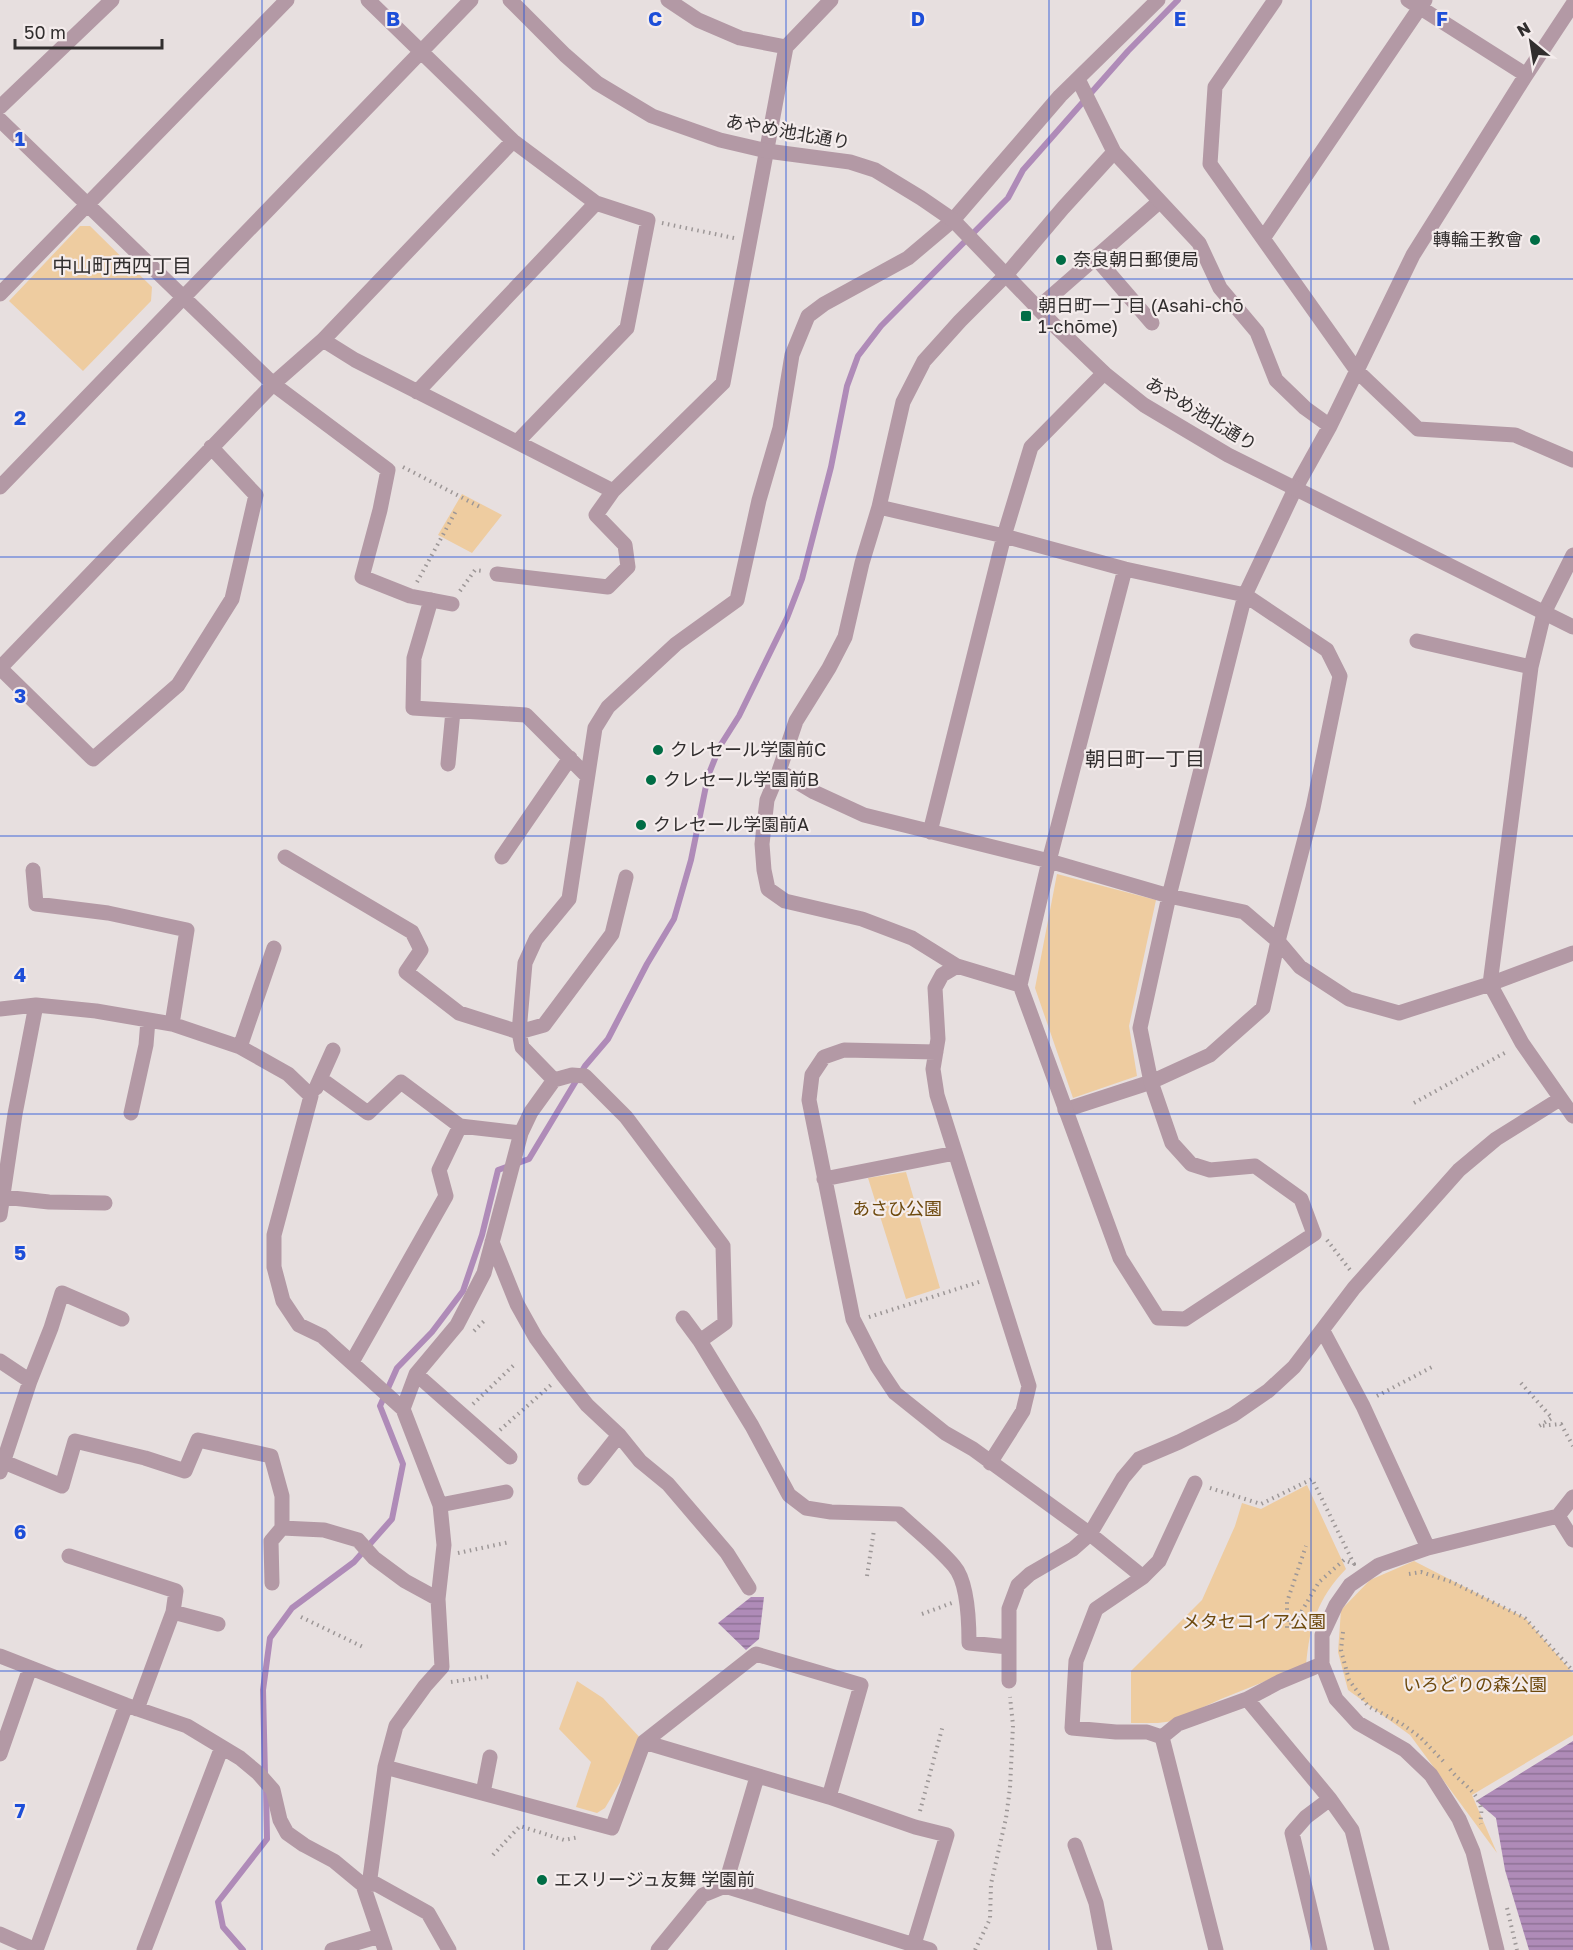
<svg xmlns="http://www.w3.org/2000/svg" width="1573" height="1950" viewBox="0 0 1573 1950" font-family="'Golos Text','Noto Sans JP',sans-serif">
<defs>
<pattern id="water-rules" width="6" height="5" patternUnits="userSpaceOnUse" patternTransform="scale(1.5)"><rect width="6" height="5" fill="#af8bb8"/><path d="M0 2.5h6" fill="none" stroke="#8f7296"/></pattern>
</defs>
<rect width="100%" height="100%" fill="#e7dfdf"/>
<!-- green -->
<path fill="#eecca0" d="M80,226H90L152,287L151,301L83,371L9,301Z
M462,494L502,515L472,553L438,535Z
M1057,874L1156,900L1129,1026L1137,1076L1073,1098L1035,988Z
M906,1172L940,1288L906,1299L868,1178Z
M1307,1485L1346,1569C1317,1599 1310,1625 1306,1665L1221,1699L1173,1721L1158,1723H1131V1671L1202,1600L1235,1526L1242,1503L1261,1509Z
M1414,1561L1525,1618L1573,1673V1735L1472,1795L1497,1853L1410,1735L1348,1690L1338,1652L1341,1610L1370,1580Z
M577,1681L603,1698L644,1742L605,1808L597,1813L576,1807L591,1762L559,1729Z"/>
<!-- water -->
<path fill="url(#water-rules)" d="M751,1597H764L759,1639L746,1650L718,1623Z
M1573,1741V1950H1529L1505,1870L1496,1818L1476,1801Z"/>
<g fill="none" stroke-linecap="round" stroke-linejoin="round">
<!-- stream -->
<path stroke="#af8bb8" stroke-width="6" d="M265,1776L263,1690L270,1638L292,1608L354,1562L392,1519L403,1464L380,1406L397,1368L432,1332L463,1291L482,1235L498,1170L529,1159L585,1066L608,1039L647,964L674,919L691,860L708,776L720,746L739,716L787,618L802,579L831,467L847,386L858,356L881,326L1008,198L1023,170L1128,51L1178,0
M243,1950L223,1927L218,1902L267,1839L266,1786"/>
<!-- path -->
<path stroke="#9d9797" stroke-width="4" stroke-dasharray="1.5 4.5" stroke-linecap="butt" d="M662,223L734,238
M403,467L482,508
M417,582L456,511
M460,591L475,570L483,571
M1414,1103L1508,1051
M1327,1240L1350,1270
M869,1317L979,1282
M474,1331L484,1321
M1521,1383L1552,1418L1539,1426L1561,1424L1573,1446
M1377,1396L1432,1367
M473,1404L516,1363
M500,1430L551,1385
M1210,1488L1261,1504L1312,1479L1354,1564L1344,1560L1319,1582L1297,1619L1287,1628V1602L1306,1546
M458,1553L510,1542
M1409,1574L1421,1572L1452,1582L1525,1618L1573,1671
M867,1576L874,1530
M922,1614L952,1603
M301,1617L363,1647
M1343,1632L1341,1650L1349,1680L1368,1706L1402,1724L1420,1737L1445,1763
M451,1682L491,1676
M1450,1769C1461,1784 1476,1789 1481,1808C1482,1813 1480,1819 1481,1824
M920,1811L943,1725
M493,1855L520,1826L564,1840L579,1837
M1507,1908L1517,1950
M975,1950L990,1919L991,1884L1006,1818L1010,1788L1013,1725L1010,1697"/>
<!-- pedestrian -->
<path stroke="#b399a5" stroke-width="15" d="M1096,258L1152,323
M1038,308L1159,202
M431,600L452,604
M1065,1110L1151,1082"/>
<!-- minor -->
<path stroke="#b399a5" stroke-width="15" d="M368,0L513,141L596,203L648,220L627,328L518,441
M668,0L698,20L740,38L786,47
M1275,0L1215,87L1210,164L1357,371L1418,429L1515,435L1573,460
M1408,0L1526,75
M1078,79L1114,152L1199,243L1220,288L1257,332L1276,380L1305,408L1330,426
M0,107L112,0
M0,120L273,384L388,470L380,510L362,577L410,596L431,600L414,658L413,708L526,715L587,776
M1264,237L1425,0
M0,294L287,0
M323,340L355,360L613,491
M417,392L596,203
M0,487L471,0
M879,507L1004,536L1125,569L1245,595L1327,650L1340,676L1313,808L1278,941L1263,1008L1210,1055L1151,1082
M1573,555L1544,613L1531,667L1490,984L1522,1043L1573,1116
M1125,569L1049,861L1020,985L1120,1258L1158,1318L1185,1319L1314,1234L1301,1199L1255,1166L1210,1170L1191,1164L1172,1143L1151,1082L1140,1028L1169,896L1245,595L1295,489L1330,426L1413,255L1526,75L1573,4
M497,574L608,587L628,567L625,545L596,515L613,491L723,383L786,47L831,0
M1417,641L1531,667
M0,668L273,384L323,340L513,141
M0,668L93,759L178,685L232,599L256,495L211,447
M448,764L453,711
M779,771L814,792L864,815L1049,861L1169,896L1244,912L1278,941L1300,967L1349,999L1399,1013L1490,984L1573,953
M930,832L1004,536L1031,447L1104,373
M285,857L412,932L421,950L406,972L459,1013L519,1032L544,1025L612,934L626,877
M502,857L570,758
M33,870L36,904L108,913L187,930L172,1024
M957,966L942,975L935,988L938,1039L933,1069L937,1095L1029,1386L1023,1411L990,1463
M1020,985L957,966L912,938L862,919L785,901L768,889L764,870L762,844L767,800L779,771L796,721L829,668L845,637L862,563L879,507L903,402L924,361L960,321L1006,275L1063,208L1114,152
M0,1009L36,1005L96,1011L172,1024L240,1047L288,1074L311,1096L274,1235V1267L283,1301L299,1325L322,1336L403,1409
M240,1047L274,948
M936,1052L844,1050L824,1057L812,1075L809,1100L853,1319L877,1366L895,1393L945,1433L973,1449L1090,1534L1143,1577L1096,1609L1076,1661L1072,1728L1116,1732H1147L1162,1737L1178,1724L1247,1699L1279,1682L1322,1664
M321,1079L368,1113L401,1082L460,1126L521,1133
M554,1080L522,1047L519,1032L525,963L536,939L569,899L595,728L608,707L676,644L737,600L759,500L780,428L792,355L808,316L824,304L908,258L953,220L1060,96L1158,0
M316,1088L333,1050
M131,1113L146,1045L148,1020
M824,1179L955,1153
M3,1197L49,1202L105,1203
M0,1215L15,1114L36,1005
M492,1242L517,1304L536,1338L563,1375L587,1405L619,1435L640,1461L668,1484L727,1553L749,1588
M683,1318L700,1341
M1323,1331L1363,1406L1428,1548
M0,1361L30,1381
M352,1362L446,1196L439,1170L460,1126
M416,1374L510,1457
M4,1462L62,1486L75,1441L145,1458L185,1471L198,1440L271,1456L282,1496V1528L324,1530L358,1540L374,1558L405,1581L438,1599
M0,1472L30,1381L51,1328L62,1293L122,1319
M585,1478L619,1435
M440,1505L506,1492
M1558,1516L1573,1540
M69,1556L176,1591L173,1612L137,1709
M1143,1577L1159,1561L1195,1483
M272,1583L271,1541L282,1528
M173,1612L218,1624
M0,1656L126,1705L187,1726L240,1758L258,1773L273,1790L280,1820L287,1833L304,1845L334,1861L363,1885L385,1950
M1009,1681V1609L1018,1585L1030,1574L1073,1549L1090,1534L1123,1478L1139,1459L1179,1442L1233,1415L1268,1391L1294,1367L1354,1288L1459,1170L1496,1139L1560,1099
M1247,1699L1330,1799L1352,1830L1382,1950
M1162,1737L1216,1950
M644,1742L829,1797L915,1827L947,1835L914,1944
M0,1754L30,1668
M385,1767L612,1828L644,1742L756,1654L861,1685L829,1797
M483,1793L490,1757
M1075,1845L1096,1903L1105,1950
M363,1885L370,1878L385,1767L396,1726L425,1686L442,1667L438,1599L444,1545L440,1505L403,1409L416,1374L457,1325L484,1273L521,1133L531,1112L554,1080L572,1075L585,1076L626,1117L723,1246L725,1323L700,1341L752,1426L789,1495L806,1508L831,1512L899,1514C917,1531 938,1547 954,1566C968,1582 969,1622 969,1643L1008,1647
M363,1885L376,1884L428,1913L449,1950
M725,1886L757,1777
M0,1934L36,1950L126,1705
M144,1950L222,1747
M332,1950L380,1936
M658,1950L703,1895L725,1886L930,1950
M1320,1950L1292,1833L1306,1817L1330,1799
M1497,1950L1473,1852L1459,1819L1431,1775L1405,1750L1358,1723L1336,1699L1322,1664V1635L1336,1605L1350,1585L1379,1565L1428,1548L1558,1516L1573,1497"/>
<!-- tertiary -->
<path stroke="#b399a5" stroke-width="15" d="M510,0L565,55L597,83L652,116L720,140L767,151L850,162L875,170L921,198L953,220L1054,325L1104,373L1144,405L1228,455L1573,627"/>
</g>
<!-- grid -->
<path fill="none" stroke="#1d4ed8" stroke-width="1.5" stroke-opacity="0.55" d="M262,0V1950M524,0V1950M786,0V1950M1049,0V1950M1311,0V1950M0,279H1573M0,557H1573M0,836H1573M0,1114H1573M0,1393H1573M0,1671H1573"/>
<!-- markers -->
<g fill="#006d45" stroke="#f4ecec" stroke-width="2">
<circle cx="1535" cy="240" r="6"/>
<circle cx="1061" cy="260" r="6"/>
<rect x="1020" y="310" width="12" height="12" rx="3"/>
<circle cx="658" cy="750" r="6"/>
<circle cx="651" cy="780" r="6"/>
<circle cx="641" cy="825" r="6"/>
<circle cx="542" cy="1880" r="6"/>
</g>
<g text-anchor="middle" stroke-width="4.5" stroke-linejoin="round" paint-order="stroke">
<!-- street labels -->
<g font-size="18" fill="#312e2e" stroke="#f4ecec">
<text transform="translate(788 132) rotate(10)" y="6">あやめ池北通り</text>
<text transform="translate(1201 414) rotate(31)" y="6">あやめ池北通り</text>
</g>
<!-- poi labels -->
<g font-size="18" fill="#312e2e" stroke="#f4ecec" text-anchor="start">
<text x="1523" y="246" text-anchor="end">轉輪王教會</text>
<text x="1073" y="266">奈良朝日郵便局</text>
<text x="1038" y="312">朝日町一丁目 (Asahi-chō<tspan x="1038" dy="21">1-chōme)</tspan></text>
<text x="670" y="756">クレセール学園前C</text>
<text x="663" y="786">クレセール学園前B</text>
<text x="653" y="831">クレセール学園前A</text>
<text x="554" y="1886">エスリージュ友舞 学園前</text>
</g>
<!-- park labels -->
<g font-size="18" fill="#6d490d" stroke="#f4ecec">
<text x="897" y="1215">あさひ公園</text>
<text x="1254" y="1628">メタセコイア公園</text>
<text x="1475" y="1691">いろどりの森公園</text>
</g>
<!-- neighbourhood labels -->
<g font-size="20" fill="#312e2e" stroke="#f4ecec">
<text x="122" y="273">中山町西四丁目</text>
<text x="1145" y="766">朝日町一丁目</text>
</g>
</g>
<g font-size="20" text-anchor="middle" font-weight="bold" fill="#1d4ed8" stroke="#f4ecec" stroke-width="4.5" stroke-linejoin="round" paint-order="stroke">
<text x="393" y="26">B</text>
<text x="655" y="26">C</text>
<text x="918" y="26">D</text>
<text x="1180" y="26">E</text>
<text x="1442" y="26">F</text>
<text x="20" y="146">1</text>
<text x="20" y="425">2</text>
<text x="20" y="703">3</text>
<text x="20" y="982">4</text>
<text x="20" y="1260">5</text>
<text x="20" y="1539">6</text>
<text x="20" y="1818">7</text>
</g>
<!-- north arrow -->
<g transform="translate(1531 42) rotate(330)" stroke="#f4ecec" stroke-width="4.5" paint-order="stroke">
<path d="M0-4.5L10 22L0 15L-10 22Z" fill="#312e2e"/>
<text y="-9" font-size="16" font-weight="bold" text-anchor="middle" fill="#312e2e">N</text>
</g>
<!-- scale -->
<path d="M15 39v9h147v-9" fill="none" stroke="#312e2e" stroke-width="3"/>
<text x="24" y="39" font-size="18" fill="#312e2e" stroke="#f4ecec" stroke-width="4.5" paint-order="stroke">50 m</text>
</svg>
